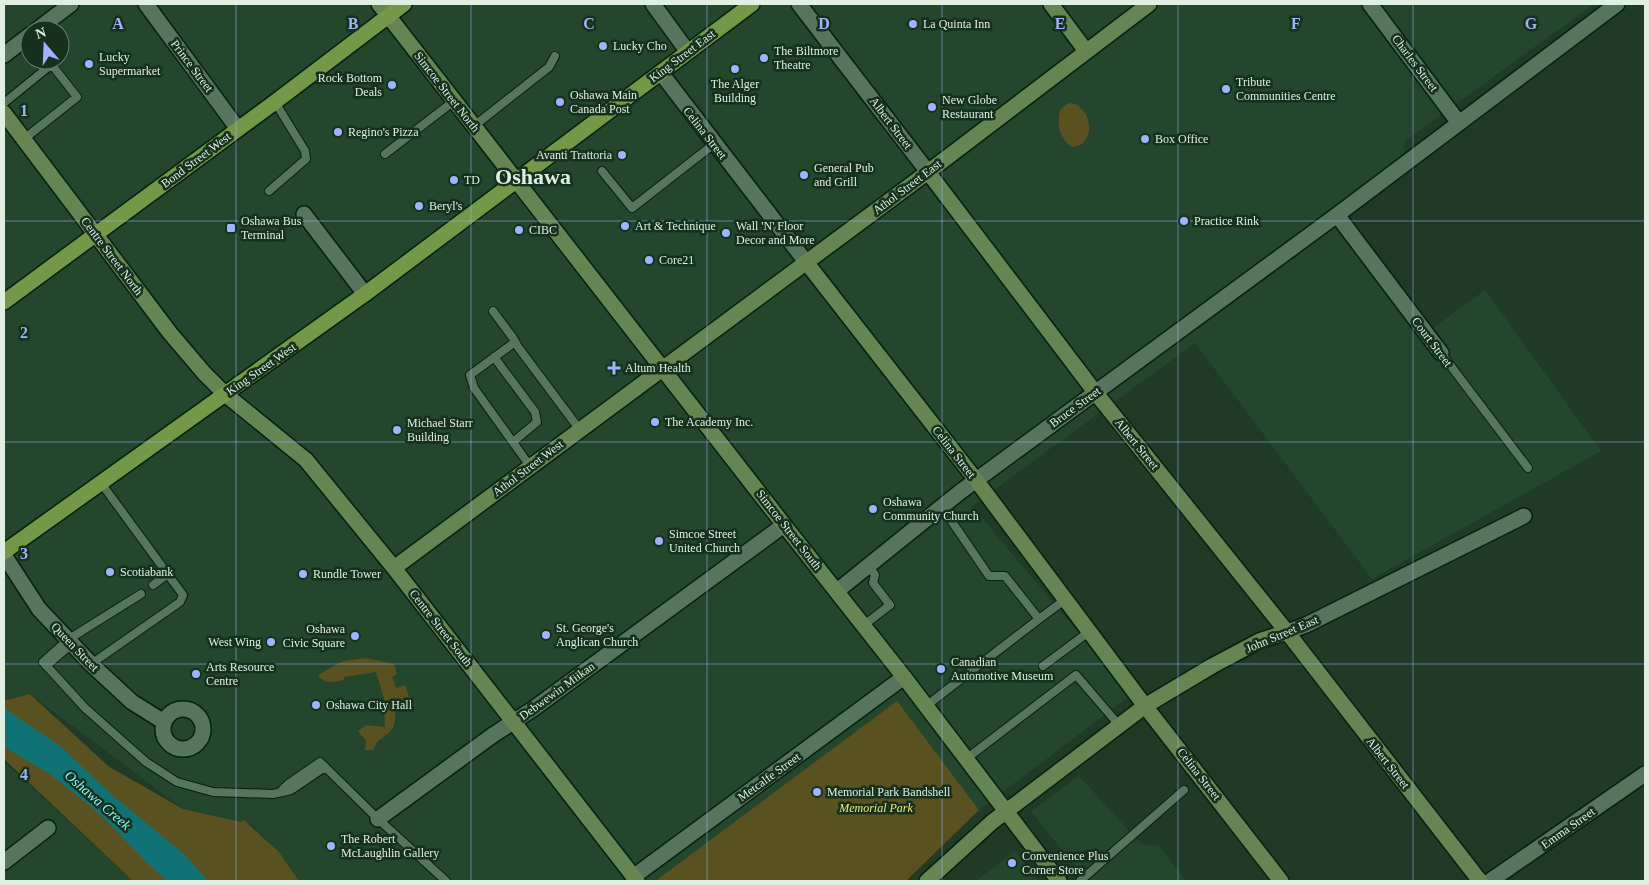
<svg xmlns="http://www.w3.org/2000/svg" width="1649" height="885" viewBox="0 0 1649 885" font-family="Georgia,serif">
<rect width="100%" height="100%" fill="#1f3b26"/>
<!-- built -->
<path fill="#23462d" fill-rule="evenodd" d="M4,4H1594L1405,141L1401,178L1349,216L1433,328L1485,290L1601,451L1372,579L1195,343L972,506L1131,695L979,810L897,702L656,881H299L279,852L250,824L183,809L30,694L6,700L4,698ZM30,30H60V60H30Z
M4,762L76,828L133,881H4Z
M1079,776L1141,844L1159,846L1186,881H1086L1031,811Z
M1015,851L1038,881H976Z"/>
<!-- green -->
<path fill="#595220" d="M1071,103C1093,107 1097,146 1072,147C1060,139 1056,124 1060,110L1067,104Z
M366,658L394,664L397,674L392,677L396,688L405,685L410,699C407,700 402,701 399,704C393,709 397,720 393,727C387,738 379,735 373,750H365L366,741L358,731L366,725L385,727L384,698L376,672L344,677V680C333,682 325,685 318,675L343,661Z
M30,694L108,766L183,809L241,822L244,820L279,852L299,881H133L4,759V698L7,700Z
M897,701L979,810L906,881H659L658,879Z"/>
<!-- water -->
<path fill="#117276" d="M4,708L60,746L111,794L185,855L208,881H168L145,861L112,826L94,809L50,774L4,747Z"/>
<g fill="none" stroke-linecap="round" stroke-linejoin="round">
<defs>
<path id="lane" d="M4,103L52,64
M474,126L549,67L555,56
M24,139L77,97L48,60
M385,154L454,101
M602,171L632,208L714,144
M269,191L306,159L305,151L275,102
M493,311L513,338L518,347L580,430
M515,342L470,375L474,388L530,466
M1441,353L1528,468
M494,357L535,412L537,422L513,442
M153,585L168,574
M141,594L69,639L43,662L85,708L146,762L177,782L213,792L273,794L291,790L325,767
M1039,619L1066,599
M864,625L890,605L873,583L875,575L869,566
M91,664L180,602L183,595L101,483
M46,666L73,643
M1043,666L1090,631
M926,706L1039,619L1005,576H989L942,507
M966,759L1076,675L1119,725
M281,791L288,784L320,762L378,819L446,881
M1080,881L1184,790"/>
<path id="street" d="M146,4L238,129
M653,4L688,52
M799,4L928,172
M1370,4L1459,123
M37,30L71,4
M4,55L30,35
M661,73L806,262
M304,214L365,294
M1337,215L1441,353
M4,555L39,609L91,664L132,702L164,722
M837,591L960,492L1337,215L1617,4
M1287,632L1306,625L1524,516
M163 729a20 20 0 1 1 40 0a20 20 0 1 1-40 0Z
M378,819L493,735L533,709L784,525
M4,862L48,828
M633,877L904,677
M1490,881L1645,774"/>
<path id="secondary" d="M379,4L784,525L904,677L1059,881
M1051,4L1086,51
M4,113L170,333L204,373L225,394L306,460L394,568L637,881
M928,172L1095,392L1287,632L1480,881
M806,262L976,480L1145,706L1281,881
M394,568L928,172L1149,4
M927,881L992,822L1145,706L1212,666L1259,641L1287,632"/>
<path id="primary" d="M4,302L275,102L404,4
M4,552L365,294L752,4"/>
</defs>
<!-- lane casing -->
<use href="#lane" stroke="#05210f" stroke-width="10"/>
<!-- street casing -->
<use href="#street" stroke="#05210f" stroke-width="18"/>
<!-- secondary casing -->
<use href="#secondary" stroke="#05210f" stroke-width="18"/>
<!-- primary casing -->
<use href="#primary" stroke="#05210f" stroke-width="18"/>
<!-- lane -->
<use href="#lane" stroke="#57745d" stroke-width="8"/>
<!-- street -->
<use href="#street" stroke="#57745d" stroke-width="15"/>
<!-- secondary -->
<use href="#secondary" stroke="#658652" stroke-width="15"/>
<!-- primary -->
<use href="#primary" stroke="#739848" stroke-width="15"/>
</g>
<!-- grid -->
<path fill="none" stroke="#a1b3fd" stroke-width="1" stroke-opacity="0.55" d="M236,4V881M471,4V881M707,4V881M942,4V881M1178,4V881M1413,4V881M4,221H1645M4,442H1645M4,664H1645"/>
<!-- markers -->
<g fill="#a1b3fd" stroke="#15301d" stroke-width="2">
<circle cx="913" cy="24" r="5"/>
<circle cx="603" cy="46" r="5"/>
<circle cx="764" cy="58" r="5"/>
<circle cx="89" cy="64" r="5"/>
<circle cx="735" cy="69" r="5"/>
<circle cx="392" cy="85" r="5"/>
<circle cx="1226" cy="89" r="5"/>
<circle cx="560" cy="102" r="5"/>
<circle cx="932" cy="107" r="5"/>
<circle cx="338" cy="132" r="5"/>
<circle cx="1145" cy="139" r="5"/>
<circle cx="622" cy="155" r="5"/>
<circle cx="804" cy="175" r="5"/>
<circle cx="454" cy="180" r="5"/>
<circle cx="419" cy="206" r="5"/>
<circle cx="1184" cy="221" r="5"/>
<circle cx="625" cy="226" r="5"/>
<rect x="226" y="223" width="10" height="10" rx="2.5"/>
<circle cx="519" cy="230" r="5"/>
<circle cx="726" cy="233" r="5"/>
<circle cx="649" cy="260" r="5"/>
<path d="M611.5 360.5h5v5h5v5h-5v5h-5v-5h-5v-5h5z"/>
<circle cx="655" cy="422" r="5"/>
<circle cx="397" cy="430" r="5"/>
<circle cx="873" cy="509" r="5"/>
<circle cx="659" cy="541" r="5"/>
<circle cx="110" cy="572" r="5"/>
<circle cx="303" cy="574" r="5"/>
<circle cx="546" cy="635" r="5"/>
<circle cx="355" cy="636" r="5"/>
<circle cx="271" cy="642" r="5"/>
<circle cx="941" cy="669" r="5"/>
<circle cx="196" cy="674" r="5"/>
<circle cx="316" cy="705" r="5"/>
<circle cx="817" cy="792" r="5"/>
<circle cx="331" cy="846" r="5"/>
<circle cx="1012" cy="863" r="5"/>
</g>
<g text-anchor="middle" stroke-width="5" stroke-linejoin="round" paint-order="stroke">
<!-- poi labels -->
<g font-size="12" fill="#dff0e2" stroke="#15301d" text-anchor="start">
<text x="923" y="28">La Quinta Inn</text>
<text x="613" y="50">Lucky Cho</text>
<text x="774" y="55">The Biltmore<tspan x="774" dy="14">Theatre</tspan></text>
<text x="99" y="61">Lucky<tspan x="99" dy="14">Supermarket</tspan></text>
<text x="382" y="82" text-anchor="end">Rock Bottom<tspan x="382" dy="14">Deals</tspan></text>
<text x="1236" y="86">Tribute<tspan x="1236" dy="14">Communities Centre</tspan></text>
<text x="735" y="88" text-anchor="middle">The Alger<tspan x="735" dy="14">Building</tspan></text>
<text x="570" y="99">Oshawa Main<tspan x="570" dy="14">Canada Post</tspan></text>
<text x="942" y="104">New Globe<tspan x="942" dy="14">Restaurant</tspan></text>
<text x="348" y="136">Regino's Pizza</text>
<text x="1155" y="143">Box Office</text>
<text x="612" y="159" text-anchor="end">Avanti Trattoria</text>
<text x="814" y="172">General Pub<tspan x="814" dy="14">and Grill</tspan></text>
<text x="464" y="184">TD</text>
<text x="429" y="210">Beryl's</text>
<text x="241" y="225">Oshawa Bus<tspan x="241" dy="14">Terminal</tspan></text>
<text x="1194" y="225">Practice Rink</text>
<text x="635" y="230">Art &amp; Technique</text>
<text x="736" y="230">Wall 'N' Floor<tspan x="736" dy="14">Decor and More</tspan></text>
<text x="529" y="234">CIBC</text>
<text x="659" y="264">Core21</text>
<text x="625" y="372">Altum Health</text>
<text x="665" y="426">The Academy Inc.</text>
<text x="407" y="427">Michael Starr<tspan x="407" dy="14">Building</tspan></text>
<text x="883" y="506">Oshawa<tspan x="883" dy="14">Community Church</tspan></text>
<text x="669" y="538">Simcoe Street<tspan x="669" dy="14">United Church</tspan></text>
<text x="120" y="576">Scotiabank</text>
<text x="313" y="578">Rundle Tower</text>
<text x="556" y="632">St. George's<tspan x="556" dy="14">Anglican Church</tspan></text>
<text x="345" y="633" text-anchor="end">Oshawa<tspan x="345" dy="14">Civic Square</tspan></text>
<text x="261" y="646" text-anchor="end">West Wing</text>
<text x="951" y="666">Canadian<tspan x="951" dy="14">Automotive Museum</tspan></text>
<text x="206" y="671">Arts Resource<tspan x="206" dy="14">Centre</tspan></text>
<text x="326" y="709">Oshawa City Hall</text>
<text x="827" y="796">Memorial Park Bandshell</text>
<text x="341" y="843">The Robert<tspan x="341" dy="14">McLaughlin Gallery</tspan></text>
<text x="1022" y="860">Convenience Plus<tspan x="1022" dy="14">Corner Store</tspan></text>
</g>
<!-- street labels -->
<g font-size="12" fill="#dff0e2" stroke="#15301d">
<text transform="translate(682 56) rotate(-37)" y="4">King Street East</text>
<text transform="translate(1415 63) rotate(53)" y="4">Charles Street</text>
<text transform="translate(192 66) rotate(53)" y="4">Prince Street</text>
<text transform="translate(447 92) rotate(52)" y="4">Simcoe Street North</text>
<text transform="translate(891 123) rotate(53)" y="4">Albert Street</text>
<text transform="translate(705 133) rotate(52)" y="4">Celina Street</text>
<text transform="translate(196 160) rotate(-37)" y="4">Bond Street West</text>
<text transform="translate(907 187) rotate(-37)" y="4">Athol Street East</text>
<text transform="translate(112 256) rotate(53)" y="4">Centre Street North</text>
<text transform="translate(1432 342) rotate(53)" y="4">Court Street</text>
<text transform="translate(261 369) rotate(-35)" y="4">King Street West</text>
<text transform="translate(1075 407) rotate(-36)" y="4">Bruce Street</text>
<text transform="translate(1137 444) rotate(51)" y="4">Albert Street</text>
<text transform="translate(954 452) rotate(52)" y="4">Celina Street</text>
<text transform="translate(528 468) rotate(-37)" y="4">Athol Street West</text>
<text transform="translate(789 530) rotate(52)" y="4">Simcoe Street South</text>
<text transform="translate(441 628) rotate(52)" y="4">Centre Street South</text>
<text transform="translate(1282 634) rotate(-23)" y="4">John Street East</text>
<text transform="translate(75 647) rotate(46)" y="4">Queen Street</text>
<text transform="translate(557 691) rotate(-36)" y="4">Debwewin Miikan</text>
<text transform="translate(1388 763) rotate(52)" y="4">Albert Street</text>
<text transform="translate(1199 774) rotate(52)" y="4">Celina Street</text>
<text transform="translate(769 777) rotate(-36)" y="4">Metcalfe Street</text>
<text transform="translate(1568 828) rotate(-35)" y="4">Emma Street</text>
</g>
<!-- park labels -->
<g font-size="12" font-style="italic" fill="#f4e77a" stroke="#15301d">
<text x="876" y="812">Memorial Park</text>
</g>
<!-- water labels -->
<g font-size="14" font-style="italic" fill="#85f8fe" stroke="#15301d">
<text transform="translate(98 800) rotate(41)" y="5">Oshawa Creek</text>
</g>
<!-- town labels -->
<g font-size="22" font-weight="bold" fill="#dff0e2" stroke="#15301d">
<text x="533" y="184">Oshawa</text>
</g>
</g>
<g font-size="16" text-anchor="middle" font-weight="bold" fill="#a1b3fd" stroke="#15301d" stroke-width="5" stroke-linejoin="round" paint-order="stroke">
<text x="118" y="29">A</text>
<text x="353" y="29">B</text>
<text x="589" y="29">C</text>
<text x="824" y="29">D</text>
<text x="1060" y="29">E</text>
<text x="1296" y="29">F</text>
<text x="1531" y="29">G</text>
<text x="24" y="116">1</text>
<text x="24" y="338">2</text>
<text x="24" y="559">3</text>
<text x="24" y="780">4</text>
</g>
<!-- border -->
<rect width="1649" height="885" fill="none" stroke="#dff0e2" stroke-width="10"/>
<!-- north arrow -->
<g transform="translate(45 45) rotate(341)"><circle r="24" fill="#15301d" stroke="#667d6c"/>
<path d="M0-4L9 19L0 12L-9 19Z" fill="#a1b3fd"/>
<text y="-8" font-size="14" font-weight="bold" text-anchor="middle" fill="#dff0e2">N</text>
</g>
</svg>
